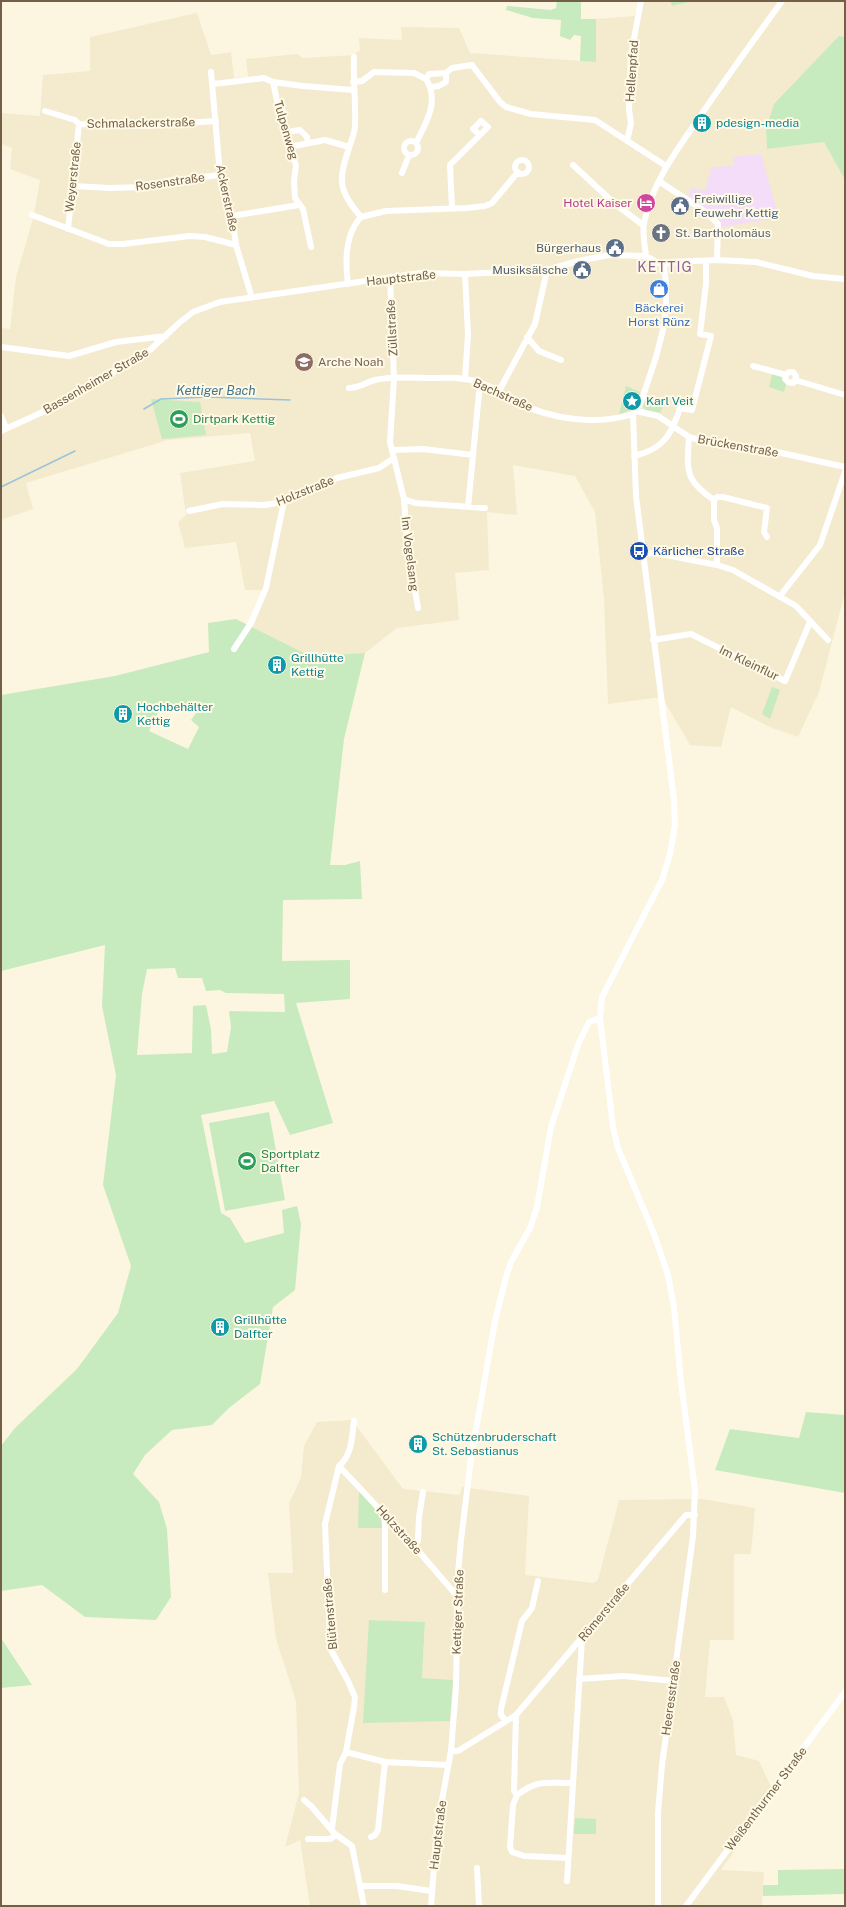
<svg xmlns="http://www.w3.org/2000/svg" width="846" height="1907" viewBox="0 0 846 1907" font-family="'Public Sans',sans-serif">
<rect width="100%" height="100%" fill="#fcf6e0"/>
<!-- residential -->
<path fill="#f4eace" fill-rule="evenodd" d="M652,1H670L672,6L694,1H845V37L839,36L766,129L767,149L824,142L845,180V592L819,692L798,737L770,727L731,707L721,747L690,745L662,697L608,704L604,599L595,512L575,476L513,465L517,515L487,512L489,570L455,573L459,620L397,628L365,653L310,656L248,625L263,590H245L236,542L185,548L178,522L186,515L180,473L255,461L250,433L168,440L26,483L33,509L1,520V328L10,329L16,277L33,219L40,180L10,169L12,148L1,144V113L40,116L43,75L90,71V37L197,13L211,55L231,52L234,78L248,77L246,59L298,54L302,58L354,55L360,50L359,38L402,40L401,27L459,28L470,53L596,62V19L634,16L642,2Z
M352,1420L403,1489L460,1495L462,1487L529,1496L525,1575L593,1583L598,1580L619,1500L702,1499L755,1508L751,1554H734V1640H710L705,1697H724L733,1720L736,1755L759,1761L775,1795L721,1870L764,1872L762,1906H310L300,1840L285,1847L299,1793L296,1701L276,1639L268,1573H293L289,1503L301,1478L304,1446L317,1422ZM369,1620L425,1623L422,1679Z"/>
<!-- education -->
<path fill="#f3ddf8" d="M761,154L779,218L721,227V222L711,212L688,199L691,187L705,191L712,167L734,166L733,157Z"/>
<!-- green -->
<path fill="#c8eabf" fill-rule="evenodd" d="M557,1H581V19H596V62L580,61L581,36L574,35L570,40L560,36L561,20L533,18L506,10L507,6L551,10L556,8Z
M670,1H694L672,6Z
M839,36L845,37V180L824,142L767,149L766,129L774,104Z
M772,374L782,376L786,384L784,392L769,387Z
M626,386L640,392L639,394L634,409L619,414Z
M151,399L200,402L206,435L162,439Z
M645,399L664,404L660,413L646,410L643,407Z
M236,619L310,656L365,653L344,739L330,865H345L360,861L362,899L283,900L282,961L350,960V999L296,1003L333,1123L290,1135L274,1101L201,1115L221,1213L230,1218L245,1243L284,1233L282,1210L297,1206L301,1224L295,1290L273,1307L260,1384L229,1408L212,1425L172,1430L145,1455L133,1474L159,1502L167,1529L171,1597L156,1620L85,1617L42,1585L1,1591V1446L15,1428L77,1369L118,1313L131,1266L103,1185L116,1075L102,1006L105,945L1,971V695L115,676L209,652L208,623ZM163,703L190,709L196,713L191,720L199,727L188,749L149,731ZM175,968L178,978H202L206,991L220,990L226,993L284,994L285,1012L229,1011L231,1027L227,1052L212,1054L211,1029L206,1005L193,1006L192,1053L137,1055L142,994L147,969Z
M772,687L780,690L770,719L762,714Z
M269,1112L285,1200L225,1211L209,1123Z
M806,1412L845,1415V1493L715,1470L730,1429L799,1438Z
M359,1491C371,1504 381,1509 382,1528H358Z
M369,1620L425,1622L422,1678L453,1680L450,1721L363,1723Z
M1,1638L32,1685L1,1688Z
M575,1818L596,1819V1834H574Z
M845,1869V1894L763,1896V1885H778V1870Z"/>
<g fill="none" stroke-linecap="round" stroke-linejoin="round">
<!-- stream -->
<path stroke="#9bc3d8" stroke-width="1.5" d="M144,409L161,399L208,397L290,400
M1,487L75,451"/>
<!-- minor -->
<path stroke="#fff" stroke-width="6" d="M211,72L220,175L232,216L236,245L252,298
M273,82L277,101L282,108L289,147L296,165L294,181L295,198L303,209L311,247
M353,82L362,81L374,72L414,73L426,79L429,74L446,73L452,68L472,65L500,102L506,107L531,114L595,120L666,166
M213,84L264,78L273,82L303,86L353,90
M431,87L439,86L446,82V73
M45,111L75,120L79,124L137,126L216,121
M481,121L488,127L480,135L473,129Z
M286,132L300,130L307,137L308,143
M627,141L631,123L629,110L631,54L641,1
M404 148a7 7 0 1 1 14 0a7 7 0 1 1-14 0Z
M416,143C426,123 440,101 426,79
M289,147L325,140L349,147
M515 167a7 7 0 1 1 14 0a7 7 0 1 1-14 0Z
M573,165L614,203L643,225
M402,173L409,155
M659,181C678,195 703,207 718,224L717,260
M72,186L110,188L146,187L167,181L220,175
M452,208L450,165L480,135
M32,215L109,244H123L190,236L205,237L236,245
M232,216L299,205
M361,217L386,211L467,208L485,206L492,203L518,172
M68,229L79,124
M646,256C645,246 642,233 644,223C652,183 676,151 699,118C726,78 754,40 782,1
M664,266L669,262L717,260L756,262L813,276L845,279
M390,277L394,378L390,442L404,499L407,541L418,608
M348,284C345,262 345,234 361,217C338,190 338,181 349,148C351,141 354,135 355,127C356,104 353,81 354,57
M527,337L539,351L561,360
M1,347L69,356L116,342L166,336
M753,366L786,375L789,372H793L796,376L795,380L793,383L788,382L785,379L786,375
M465,379L468,335L465,274
M795,380L845,395
M349,388C358,388 367,382 375,380C394,376 414,378 433,378C443,378 454,377 464,379C485,381 502,394 520,403C551,420 599,425 633,414
M499,391L535,324L547,270
M636,411L658,416L689,437L706,442L768,450L845,467
M1,416L6,428
M1,431L69,400L150,350L179,323L193,312L220,302L421,273L465,274L547,270L578,261L609,255L646,256L664,266
M689,437C687,470 684,480 714,500
M392,450L423,449L473,455
M634,456C663,449 671,436 680,408L692,410L711,336L700,334L706,284V261
M404,499L415,503L485,508
M468,507L480,383
M189,511L223,504L264,505L277,503L337,478L379,468L394,458
M642,554L656,553L717,565L733,570L796,606L828,640
M717,565V528L714,520V500L717,497H723L767,508L764,532L767,537
M780,596L820,545L845,472
M653,640L691,634L785,681L810,622
M234,649L251,623L266,588L284,501
M339,1466L415,1547L457,1596
M385,1514V1590
M415,1547L418,1540L419,1517L423,1492
M579,1679L624,1676L673,1681
M516,1715L514,1791L517,1795L513,1805L510,1847L512,1852L524,1856L568,1858
M506,1721L501,1715V1709L522,1621L532,1608L538,1581
M451,1751H458L516,1715L686,1515H695
M346,1752L385,1762L448,1765
M517,1795C538,1779 547,1783 572,1783
M304,1800L311,1806L335,1834L352,1846L364,1906
M332,1829L340,1764L346,1752L354,1707L355,1697L348,1681L331,1650L330,1643L325,1524L339,1466C352,1455 352,1437 354,1421
M371,1837L375,1835L378,1830L385,1762
M308,1839H330L336,1835
M477,1868L479,1906
M567,1881L582,1639
M361,1886H397L431,1891
M431,1906L437,1827L451,1751L456,1687L458,1573L461,1540L471,1458L495,1321L506,1277L511,1262L530,1228L537,1207L551,1127L578,1045L589,1022L600,1018
M658,1906V1813L662,1765L693,1536L695,1490L681,1382L674,1307L668,1275L654,1234L618,1148L613,1127L600,1018L602,997L662,880L670,854L675,825L674,800L636,496L633,414L641,402L656,357L663,330L666,309V283L664,266
M686,1906L845,1692"/>
</g>
<!-- icons -->
<defs>
<symbol id="building-disc" viewBox="-11 -11 22 22"><circle r="9.5" fill="#0f9aa8" stroke="#fffae6"/><path d="M-4-6H4V6H1V3H-1V6H-4ZM-2.5-4.3h1.7v1.8h-1.7ZM.8-4.3h1.7v1.8H.8ZM-2.5-1h1.7V.8h-1.7ZM.8-1h1.7V.8H.8Z" fill="#fff"/></symbol>
<symbol id="hotel-disc" viewBox="-11 -11 22 22"><circle r="9.5" fill="#d1479c" stroke="#fffae6"/><path d="M-6-4.5h1.5V1H6V5H4.5V3h-9V5H-6ZM-4 0a1.8 1.8 0 1 1 3.6 0ZM.5 0V-2.5h3Q6-2.5 6 0Z" fill="#fff"/></symbol>
<symbol id="civic-disc" viewBox="-11 -11 22 22"><circle r="9.5" fill="#5c6f8a" stroke="#fffae6"/><path d="M-.6-6.5H3V-4.5H.6V-3L4-1V1h2V6H-6V1h2V-1L-.6-3ZM-1.2 2.5V6h2.4V2.5Z" fill="#fff"/></symbol>
<symbol id="church-disc" viewBox="-11 -11 22 22"><circle r="9.5" fill="#6b7280" stroke="#fffae6"/><path d="M-1.2-6h2.4v3.5h3.3v2.4h-3.3V6h-2.4V-.1h-3.3v-2.4h3.3Z" fill="#fff"/></symbol>
<symbol id="shop-disc" viewBox="-11 -11 22 22"><circle r="9.5" fill="#3f7fe0" stroke="#fffae6"/><path d="M-5-2.5h2.3a2.7 3.5 0 0 1 5.4 0H5L5.5 6h-11ZM-1.5-2.5h3a1.5 2.3 0 0 0-3 0Z" fill="#fff"/></symbol>
<symbol id="school-disc" viewBox="-11 -11 22 22"><circle r="9.5" fill="#8d6e63" stroke="#fffae6"/><path d="M0-5L7-2L0 1L-7-2ZM-4 1L0 2.5L4 1V4Q0 6-4 4Z" fill="#fff"/></symbol>
<symbol id="sight-disc" viewBox="-11 -11 22 22"><circle r="9.5" fill="#0f9aa8" stroke="#fffae6"/><path d="M0-6L1.8-2.2L6-1.7L2.9 1.2L3.7 5.4L0 3.3L-3.7 5.4L-2.9 1.2L-6-1.7L-1.8-2.2Z" fill="#fff"/></symbol>
<symbol id="stadium-disc" viewBox="-11 -11 22 22"><circle r="9.5" fill="#2e9e5b" stroke="#fffae6"/><path d="M0-5a6.5 5 0 1 0 0 10a6.5 5 0 1 0 0-10ZM-3.5-1.8h7v3.6h-7Z" fill="#fff"/></symbol>
<symbol id="bus-disc" viewBox="-11 -11 22 22"><circle r="9.5" fill="#1a4fb4" stroke="#fffae6"/><path d="M-5-6H5V4H4V6H2V4H-2V6H-4V4H-5ZM-3.5-4V0h7V-4ZM-3.5 1.2v1.5H-2V1.2ZM2 1.2v1.5H3.5V1.2Z" fill="#fff"/></symbol>
</defs>
<g fill-rule="evenodd">
<use href="#building-disc" x="691" y="112" width="22" height="22"/>
<use href="#hotel-disc" x="635" y="192" width="22" height="22"/>
<use href="#civic-disc" x="669" y="195" width="22" height="22"/>
<use href="#church-disc" x="650" y="222" width="22" height="22"/>
<use href="#civic-disc" x="604" y="237" width="22" height="22"/>
<use href="#civic-disc" x="571" y="259" width="22" height="22"/>
<use href="#shop-disc" x="648" y="278" width="22" height="22"/>
<use href="#school-disc" x="293" y="351" width="22" height="22"/>
<use href="#sight-disc" x="621" y="390" width="22" height="22"/>
<use href="#stadium-disc" x="168" y="408" width="22" height="22"/>
<use href="#bus-disc" x="628" y="540" width="22" height="22"/>
<use href="#building-disc" x="266" y="654" width="22" height="22"/>
<use href="#building-disc" x="112" y="703" width="22" height="22"/>
<use href="#stadium-disc" x="236" y="1150" width="22" height="22"/>
<use href="#building-disc" x="209" y="1316" width="22" height="22"/>
<use href="#building-disc" x="407" y="1433" width="22" height="22"/>
</g>
<g text-anchor="middle" stroke-width="4" stroke-linejoin="round" paint-order="stroke">
<!-- street labels -->
<g font-size="12" fill="#735f47" stroke="#fffae6">
<text transform="translate(632 71) rotate(-86)" y="4">Hellenpfad</text>
<text transform="translate(141 123) rotate(-1)" y="4">Schmalackerstraße</text>
<text transform="translate(286 130) rotate(74)" y="4">Tulpenweg</text>
<text transform="translate(73 177) rotate(-84)" y="4">Weyerstraße</text>
<text transform="translate(170 182) rotate(-8)" y="4">Rosenstraße</text>
<text transform="translate(227 198) rotate(78)" y="4">Ackerstraße</text>
<text transform="translate(401 278) rotate(-6)" y="4">Hauptstraße</text>
<text transform="translate(392 328) rotate(-93)" y="4">Züllstraße</text>
<text transform="translate(96 381) rotate(-30)" y="4">Bassenheimer Straße</text>
<text transform="translate(503 395) rotate(24)" y="4">Bachstraße</text>
<text transform="translate(738 446) rotate(10)" y="4">Brückenstraße</text>
<text transform="translate(305 491) rotate(-22)" y="4">Holzstraße</text>
<text transform="translate(410 554) rotate(83)" y="4">Im Vogelsang</text>
<text transform="translate(749 663) rotate(26)" y="4">Im Kleinflur</text>
<text transform="translate(399 1530) rotate(48)" y="4">Holzstraße</text>
<text transform="translate(458 1612) rotate(-88)" y="4">Kettiger Straße</text>
<text transform="translate(604 1612) rotate(-50)" y="4">Römerstraße</text>
<text transform="translate(330 1614) rotate(-95)" y="4">Blütenstraße</text>
<text transform="translate(671 1698) rotate(-82)" y="4">Heeresstraße</text>
<text transform="translate(766 1799) rotate(-53)" y="4">Weißenthurmer Straße</text>
<text transform="translate(438 1835) rotate(-83)" y="4">Hauptstraße</text>
</g>
<!-- culture labels -->
<g font-size="12" fill="#0d838f" stroke="#fffae6" text-anchor="start">
<text x="716" y="127">pdesign-media</text>
<text x="646" y="405">Karl Veit</text>
<text x="291" y="662">Grillhütte<tspan x="291" dy="14">Kettig</tspan></text>
<text x="137" y="711">Hochbehälter<tspan x="137" dy="14">Kettig</tspan></text>
<text x="234" y="1324">Grillhütte<tspan x="234" dy="14">Dalfter</tspan></text>
<text x="432" y="1441">Schützenbruderschaft<tspan x="432" dy="14">St. Sebastianus</tspan></text>
</g>
<!-- service labels -->
<g font-size="12" fill="#4e5e75" stroke="#fffae6" text-anchor="end">
<text x="694" y="203" text-anchor="start">Freiwillige<tspan x="694" dy="14">Feuwehr Kettig</tspan></text>
<text x="601" y="252">Bürgerhaus</text>
<text x="568" y="274">Musiksälsche</text>
</g>
<!-- hotel labels -->
<g font-size="12" fill="#b23c85" stroke="#fffae6" text-anchor="end">
<text x="632" y="207">Hotel Kaiser</text>
</g>
<!-- worship labels -->
<g font-size="12" fill="#5b616d" stroke="#fffae6" text-anchor="start">
<text x="675" y="237">St. Bartholomäus</text>
</g>
<!-- shop labels -->
<g font-size="12" fill="#366cbe" stroke="#fffae6">
<text x="659" y="312">Bäckerei<tspan x="659" dy="14">Horst Rünz</tspan></text>
</g>
<!-- education labels -->
<g font-size="12" fill="#785e54" stroke="#fffae6" text-anchor="start">
<text x="318" y="366">Arche Noah</text>
</g>
<!-- leisure labels -->
<g font-size="12" fill="#27864d" stroke="#fffae6" text-anchor="start">
<text x="193" y="423">Dirtpark Kettig</text>
<text x="261" y="1158">Sportplatz<tspan x="261" dy="14">Dalfter</tspan></text>
</g>
<!-- transit labels -->
<g font-size="12" fill="#164399" stroke="#fffae6" text-anchor="start">
<text x="653" y="555">Kärlicher Straße</text>
</g>
<!-- water labels -->
<g font-size="13" font-style="italic" fill="#43748e" stroke="#fffae6">
<text x="216" y="395">Kettiger Bach</text>
</g>
<!-- quarter labels -->
<g font-size="14" letter-spacing="1" fill="#8f6297" stroke="#fffae6">
<text x="665" y="272">KETTIG</text>
</g>
</g>
<!-- border -->
<rect width="846" height="1907" fill="none" stroke="#735f47" stroke-width="4"/>
</svg>
